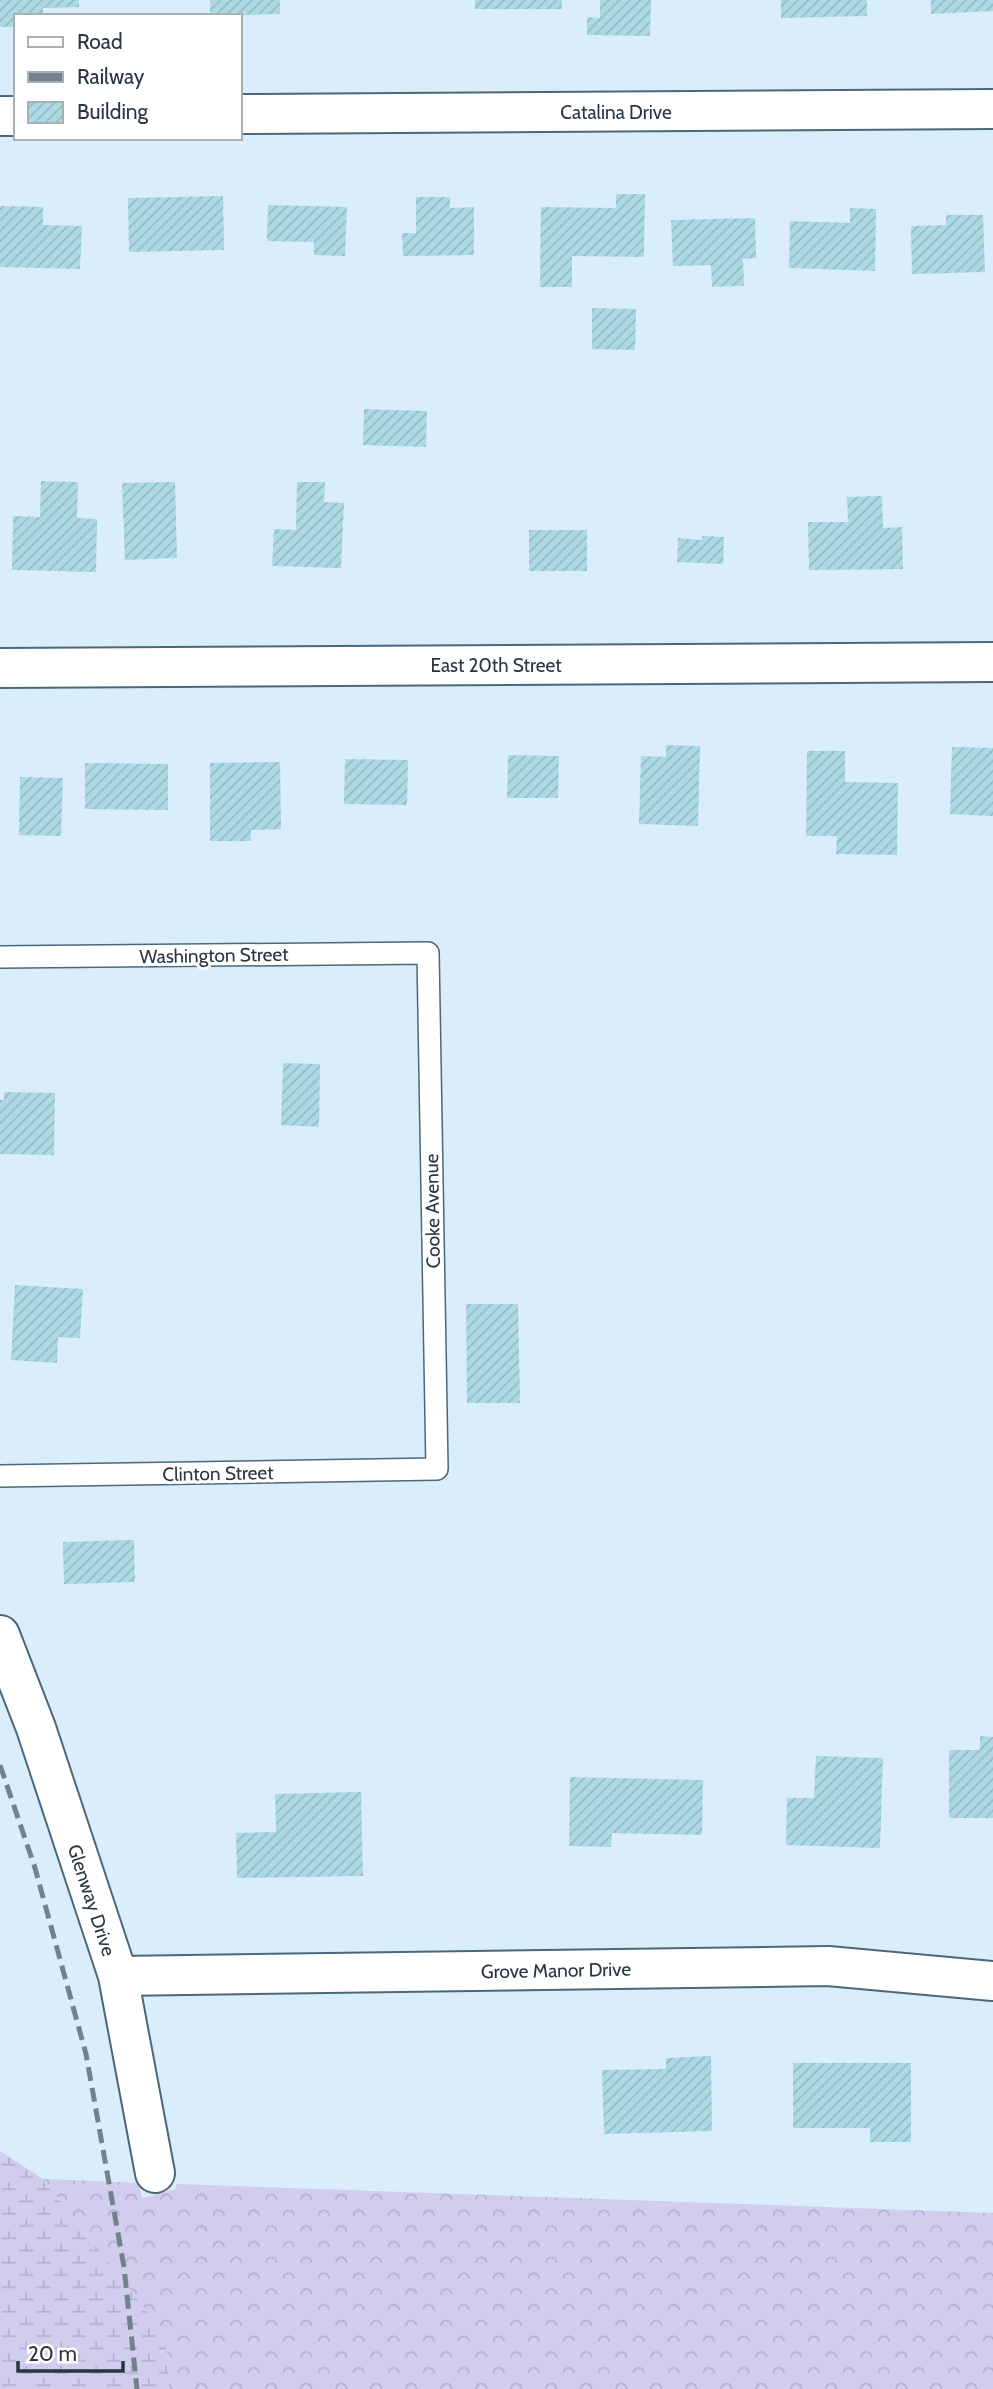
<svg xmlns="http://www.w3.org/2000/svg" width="993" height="2389" viewBox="0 0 993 2389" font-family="Cabin,sans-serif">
<defs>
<pattern id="forest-crowns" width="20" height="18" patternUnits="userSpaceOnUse" patternTransform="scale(1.75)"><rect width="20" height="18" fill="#d2ccee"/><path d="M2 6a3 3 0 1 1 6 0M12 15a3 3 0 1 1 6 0" fill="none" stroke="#b4b0cd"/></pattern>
<pattern id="wetland-marsh" width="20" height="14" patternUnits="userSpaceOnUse" patternTransform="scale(1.75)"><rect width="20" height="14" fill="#d2ccee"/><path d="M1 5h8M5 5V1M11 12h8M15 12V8" fill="none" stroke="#b4b0cd"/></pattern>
<pattern id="building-hatch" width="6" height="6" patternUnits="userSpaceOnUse" patternTransform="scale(1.75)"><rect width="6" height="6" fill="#acd9e3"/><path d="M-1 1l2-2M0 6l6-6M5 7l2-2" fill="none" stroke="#94bbc4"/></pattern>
</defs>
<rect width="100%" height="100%" fill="#daedfb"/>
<!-- forest -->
<path fill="url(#forest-crowns)" d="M43,2179L139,2183L142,2198L176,2189V2184L993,2213V2389H169L165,2334Z"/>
<!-- wetland -->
<path fill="url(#wetland-marsh)" d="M0,2151L43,2179L165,2334L169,2389H0Z"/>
<!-- building -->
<path fill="url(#building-hatch)" d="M0,0H79V7L43,8V16H16V27H0Z
M210,0H280V14L210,16Z
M475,0H562V9H475Z
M600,0H651L650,36L587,35V17L600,18Z
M781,0H867V16L781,18Z
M931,0H993V11L931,14Z
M616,194H645L644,257L572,256V287H540L541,207L616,208Z
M223,196L224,250L129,252L128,198Z
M416,197H450V208L474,207V255L403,256L402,233H416Z
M268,205L347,207L345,256L314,255V242L267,241Z
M0,206L43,207V225L82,226L80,269L0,267Z
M850,208L876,209L875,271L789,268L790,221L850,223Z
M946,215H983L985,272L912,274L911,226L946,225Z
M755,218L756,258L743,259L744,286L712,287L711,265L673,266L671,220Z
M592,308L636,309L635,350L592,349Z
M364,409L427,411L426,447L363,445Z
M41,481L78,482L77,518L97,519L96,572L12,570L13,516L40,517Z
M175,482L177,558L125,560L122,483Z
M297,482H325L324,502L344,503L341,568L272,566L274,529L296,530Z
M882,496L883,528L902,527L903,569L809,570L808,522H848L847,497Z
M529,530H587V571H529Z
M702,536L724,537L723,564L677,562L678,538L702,540Z
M666,745L700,746L698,826L639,824L641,756L666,757Z
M952,747L993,748V816L950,814Z
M807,751H845V782L898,783L897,855L836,854L837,836H806Z
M508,755L559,756L558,798H507Z
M345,759L408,760L407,805L344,804Z
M280,762L281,829L251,830V841H210V763Z
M85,763L168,764V810L85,809Z
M20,777L63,778L61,836L19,835Z
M283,1063L320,1064L319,1127L281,1125Z
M4,1092L55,1093L54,1155L0,1154V1100H4Z
M15,1285L83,1289L80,1338L58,1337L57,1363L11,1360Z
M466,1304H518L520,1403H467Z
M134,1540L135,1582L64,1584L63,1542Z
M980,1736L993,1737V1818H949V1750H980Z
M816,1756L883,1758L880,1848L786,1845L787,1798H814Z
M570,1777L703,1780L702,1835L612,1833L611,1847L569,1846Z
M361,1792L363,1876L237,1878L236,1833L276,1832L275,1794Z
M711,2056L712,2131L604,2134L602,2070L666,2069V2058Z
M793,2063H911V2142H870V2128H793Z"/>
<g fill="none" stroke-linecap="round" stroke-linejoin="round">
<defs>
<path id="service" d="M0,957L428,953L437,1469L0,1476"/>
<path id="minor" d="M240,114L993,109
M0,116H16
M0,1635L36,1728L118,1976L155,2173
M118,1976L828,1966L993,1981"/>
<path id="tertiary" d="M0,668L993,662"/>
</defs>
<!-- service casing -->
<use href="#service" stroke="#4b677b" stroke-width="24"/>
<!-- minor casing -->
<use href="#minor" stroke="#4b677b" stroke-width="42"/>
<!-- tertiary casing -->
<use href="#tertiary" stroke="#4b677b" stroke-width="42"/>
<!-- service -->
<use href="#service" stroke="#fff" stroke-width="21"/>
<!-- minor -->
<use href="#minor" stroke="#fff" stroke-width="38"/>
<!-- tertiary -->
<use href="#tertiary" stroke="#fff" stroke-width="38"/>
<!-- rail -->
<path stroke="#72828d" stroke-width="5" stroke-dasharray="14 7" stroke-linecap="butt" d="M0,1765L35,1868L86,2054L124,2267L137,2389"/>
</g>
<g text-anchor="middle" stroke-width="6" stroke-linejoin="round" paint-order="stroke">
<!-- street labels -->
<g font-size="19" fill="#29363f" stroke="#fff">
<text x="616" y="119">Catalina Drive</text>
<text x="496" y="672">East 20th Street</text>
<text transform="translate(214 955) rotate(-1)" y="7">Washington Street</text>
<text transform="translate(432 1211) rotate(-91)" y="7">Cooke Avenue</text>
<text transform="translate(218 1473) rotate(-1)" y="7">Clinton Street</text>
<text transform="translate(92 1900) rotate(72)" y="7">Glenway Drive</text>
<text transform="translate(556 1970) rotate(-1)" y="7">Grove Manor Drive</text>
</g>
</g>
<!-- legend -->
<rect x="14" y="14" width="228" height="126" fill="#ffffff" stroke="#a9afb2" stroke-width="2"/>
<rect x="28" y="37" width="35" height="10" fill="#ffffff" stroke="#a9afb2" stroke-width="2"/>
<text x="77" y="49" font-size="21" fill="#29363f">Road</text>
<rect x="28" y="72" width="35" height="10" fill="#72828d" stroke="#a9afb2" stroke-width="2"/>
<text x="77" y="84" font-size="21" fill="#29363f">Railway</text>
<rect x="28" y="102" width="35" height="21" fill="url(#building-hatch)" stroke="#a9afb2" stroke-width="2"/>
<text x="77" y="119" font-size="21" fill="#29363f">Building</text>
<!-- scale -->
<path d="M18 2361v10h105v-10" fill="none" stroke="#29363f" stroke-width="3.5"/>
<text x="28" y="2361" font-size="21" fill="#29363f" stroke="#ffffff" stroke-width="5" paint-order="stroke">20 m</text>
</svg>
